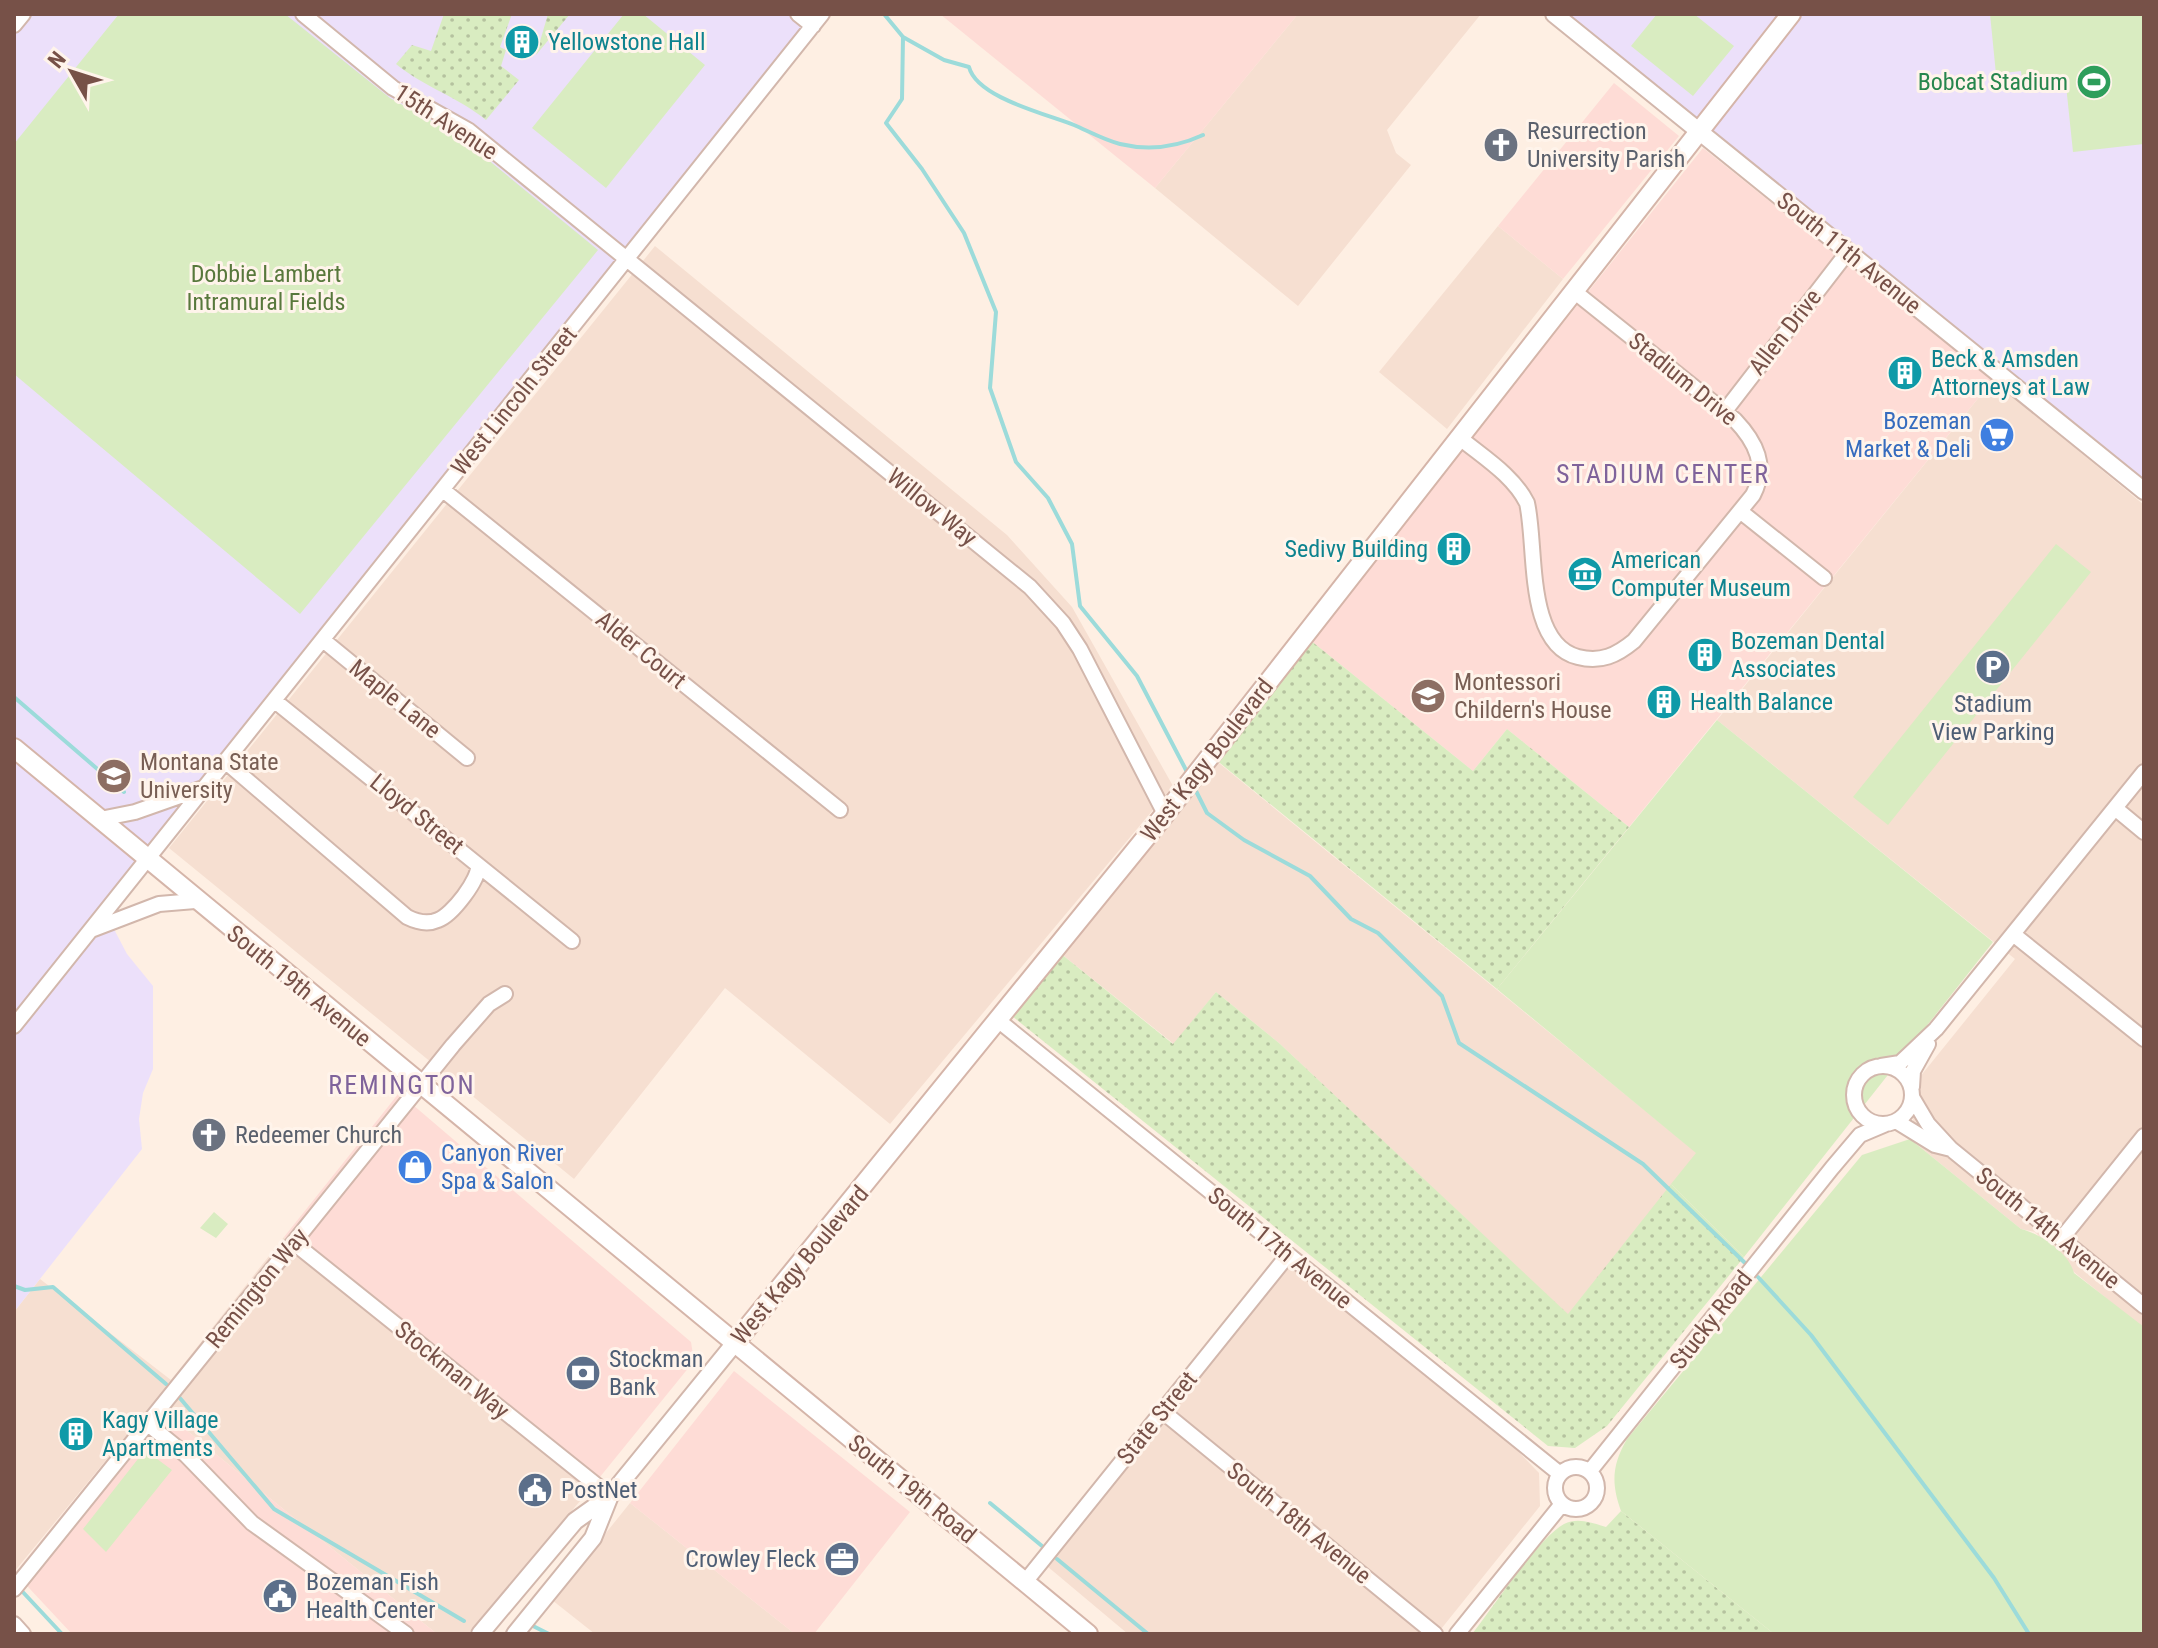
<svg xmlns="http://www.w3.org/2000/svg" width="2158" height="1648" viewBox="0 0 2158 1648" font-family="'Roboto Condensed',sans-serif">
<defs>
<pattern id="grass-dots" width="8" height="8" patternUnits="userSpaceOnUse" patternTransform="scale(2)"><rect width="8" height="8" fill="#d9ecc1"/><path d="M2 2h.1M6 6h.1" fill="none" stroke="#b5c29f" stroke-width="1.8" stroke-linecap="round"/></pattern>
</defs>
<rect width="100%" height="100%" fill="#feefe3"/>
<!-- residential -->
<path fill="#f6dfd1" d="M1298,14H1481L1387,130L1396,153L1411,165L1298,306L1155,188Z
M1498,226L1563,279L1447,429L1379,372Z
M655,246L1007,535L1072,607L1173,786L890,1124L725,988L574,1179L169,848Z
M1993,380L2144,505V1329L2074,1272L2035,1232L2021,1229L1910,1139L1919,1078L2015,959L1717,720Z
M1214,759L1697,1153L1568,1315L1279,1043L1216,992L1174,1044L1060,953Z
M284,1237L591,1488L468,1634H437L153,1403L14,1572V1312L40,1279L171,1380Z
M1278,1257L1506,1439L1539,1473L1540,1506L1437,1634H1128L1035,1556Z
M630,1503L795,1634H595L552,1600Z"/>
<!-- commercial -->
<path fill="#fedcd6" d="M940,14H1298L1155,188Z
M1614,83L1679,136L1563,279L1498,226Z
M1703,148L1993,380L1629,827L1507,729L1473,771L1310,640Z
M399,1093L691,1342L694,1361L591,1488L284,1237Z
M734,1371L910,1512L814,1634H795L630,1503Z
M153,1403L437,1634H72L15,1573Z"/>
<!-- education -->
<path fill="#ece0fa" d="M14,14H822L105,912L127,954L153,986V1069L143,1093L139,1119L142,1149L14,1312Z
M1557,14H2144V490Z"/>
<!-- grass -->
<path fill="url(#grass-dots)" d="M444,14H512L500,47L506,50L501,66L519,80L486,120C458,97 424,87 396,64L412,45L431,51Z
M548,14H570L536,55Z
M1310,640L1473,771L1507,729L1629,827L1497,989L1215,759Z
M1060,953L1173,1044L1216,992L1279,1043L1568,1314L1671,1184L1744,1257L1607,1426L1575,1448L1548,1446L1012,1016Z
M1621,1511L1774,1634H1472C1493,1608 1537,1539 1564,1524C1578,1517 1592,1523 1606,1527Z"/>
<!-- park -->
<path fill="#d9ecc1" d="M119,14H285L390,98L459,136L598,250L300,614L14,374V144Z
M624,14H643L705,65L606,188L532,128Z
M1657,14H1694L1734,46L1693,96L1631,46Z
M1990,14H2144V144L2073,152L2066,85L2022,80L2021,71L1996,74Z
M2056,544L2091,572L1888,825L1853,797Z
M1717,720L1993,942L1744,1257L1671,1184L1696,1153L1497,989Z
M1910,1139L2021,1229C2041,1234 2069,1253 2074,1273L2144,1327V1634H1774L1621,1511C1611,1483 1612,1465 1627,1439L1862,1155Z
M214,1212L228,1224L216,1238L200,1228Z
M145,1450L172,1470L106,1552L83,1529Z"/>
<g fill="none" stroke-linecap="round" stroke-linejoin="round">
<!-- stream -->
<path stroke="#9cdbda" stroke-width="4" d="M884,14L903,37L902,99L886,123L922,169L964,233L996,312L990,388L1016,462L1048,498L1072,544L1080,606L1137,676L1186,770
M903,37L944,60L969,67C977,98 1047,114 1074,125C1088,131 1104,140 1120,144C1149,151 1177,147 1203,135
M14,697L124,792
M1196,791L1207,813L1244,840L1310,876L1351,919L1378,933L1442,996L1459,1043L1643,1164L1744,1262
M1758,1277L1811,1335L1994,1578L2029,1634
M14,1286L25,1290L53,1287L166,1384
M179,1397L274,1509L464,1621
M990,1503L1042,1546
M1057,1559L1148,1634
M20,1589L62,1634
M531,1625L549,1634"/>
<defs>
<path id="minor" d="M303,14L393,88L468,130L1030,587L1063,623L1080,649L1165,814
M798,14L813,26
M14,25L23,14
M1725,411L1847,253
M1460,438C1483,457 1513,475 1527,503C1537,546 1525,644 1578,657C1601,663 1617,655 1634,641L1753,495C1768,466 1756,442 1735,420L1575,292
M443,490L840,810
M1740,511L1824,578
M323,640L467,758
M226,762L407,917C417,922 427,925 438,920C452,915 480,879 478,865L275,701
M2115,808L2144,832
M100,819L135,812L206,787
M478,865L572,941
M91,930L159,904L195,901
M2013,934L2144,1039
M999,1021L1560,1474
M14,1026L822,14
M1881,1066L1900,1063L1936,1029L2144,772
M1854 1095a29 29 0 1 1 58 0a29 29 0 1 1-58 0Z
M1912,1087L1913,1071L1928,1044
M1912,1097L1928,1124L1951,1149L2144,1306
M1896,1121L1935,1145L1951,1149
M2062,1238L2144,1136
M294,1243L610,1496
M1162,1411L1435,1634
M148,1424L186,1455L252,1523L406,1634
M1555 1488a21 21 0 1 1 42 0a21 21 0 1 1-42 0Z
M1590,1471L1832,1168L1860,1135L1886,1124
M1025,1582L1288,1255
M14,1589L453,1045L489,1004L505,994
M14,1624L23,1634
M1457,1634L1562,1504"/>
<path id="tertiary" d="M1554,14L2144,491
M480,1634L575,1521L610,1496L734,1344
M515,1634L593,1538L609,1498"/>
<path id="secondary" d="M14,748L1088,1634
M734,1344L1165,814L1791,14"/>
</defs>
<!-- minor casing -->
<use href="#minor" stroke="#d2b7ac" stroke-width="18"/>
<!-- tertiary casing -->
<use href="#tertiary" stroke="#d2b7ac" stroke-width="20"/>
<!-- secondary casing -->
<use href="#secondary" stroke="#d5b5a9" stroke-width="22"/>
<!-- minor -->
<use href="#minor" stroke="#fff" stroke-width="14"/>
<!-- tertiary -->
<use href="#tertiary" stroke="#fff" stroke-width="16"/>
<!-- secondary -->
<use href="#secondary" stroke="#fff" stroke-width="18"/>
</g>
<!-- icons -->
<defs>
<symbol id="building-disc" viewBox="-11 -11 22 22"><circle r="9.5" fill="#0f9aa8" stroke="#fff4eb"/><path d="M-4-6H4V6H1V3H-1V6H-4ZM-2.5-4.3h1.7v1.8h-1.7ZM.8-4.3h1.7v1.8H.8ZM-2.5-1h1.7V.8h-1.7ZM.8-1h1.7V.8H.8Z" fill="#fff"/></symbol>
<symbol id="stadium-disc" viewBox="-11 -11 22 22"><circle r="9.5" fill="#2e9e5b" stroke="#fff4eb"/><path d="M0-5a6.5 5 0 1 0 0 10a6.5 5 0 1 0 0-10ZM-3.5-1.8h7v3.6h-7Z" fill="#fff"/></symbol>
<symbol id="church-disc" viewBox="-11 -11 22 22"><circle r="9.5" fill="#6b7280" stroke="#fff4eb"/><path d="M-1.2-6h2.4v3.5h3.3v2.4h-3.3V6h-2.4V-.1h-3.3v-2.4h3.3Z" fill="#fff"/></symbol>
<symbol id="supermarket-disc" viewBox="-11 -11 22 22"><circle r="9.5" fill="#3f7fe0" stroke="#fff4eb"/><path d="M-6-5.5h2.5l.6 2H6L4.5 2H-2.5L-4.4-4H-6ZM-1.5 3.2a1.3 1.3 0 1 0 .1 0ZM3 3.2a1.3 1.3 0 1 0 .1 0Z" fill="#fff"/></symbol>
<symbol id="museum-disc" viewBox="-11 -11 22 22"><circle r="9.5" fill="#0f9aa8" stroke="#fff4eb"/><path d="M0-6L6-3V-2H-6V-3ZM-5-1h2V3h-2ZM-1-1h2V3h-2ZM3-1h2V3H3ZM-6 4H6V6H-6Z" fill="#fff"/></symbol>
<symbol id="parking-disc" viewBox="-11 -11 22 22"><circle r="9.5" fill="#5c6f8a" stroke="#fff4eb"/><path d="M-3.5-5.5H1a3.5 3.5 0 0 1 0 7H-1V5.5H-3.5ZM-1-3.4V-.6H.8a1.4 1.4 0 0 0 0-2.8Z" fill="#fff"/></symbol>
<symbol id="school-disc" viewBox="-11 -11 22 22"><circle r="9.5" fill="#8d6e63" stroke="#fff4eb"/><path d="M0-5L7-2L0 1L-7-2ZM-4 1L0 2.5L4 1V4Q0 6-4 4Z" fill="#fff"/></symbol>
<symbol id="university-disc" viewBox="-11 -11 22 22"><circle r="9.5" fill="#8d6e63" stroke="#fff4eb"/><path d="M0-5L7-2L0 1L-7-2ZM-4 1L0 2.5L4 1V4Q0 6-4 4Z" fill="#fff"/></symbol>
<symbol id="shop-disc" viewBox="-11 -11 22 22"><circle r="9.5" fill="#3f7fe0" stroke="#fff4eb"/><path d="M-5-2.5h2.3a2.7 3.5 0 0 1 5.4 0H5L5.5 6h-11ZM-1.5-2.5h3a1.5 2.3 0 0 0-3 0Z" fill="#fff"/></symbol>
<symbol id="bank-disc" viewBox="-11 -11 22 22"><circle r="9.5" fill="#5c6f8a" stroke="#fff4eb"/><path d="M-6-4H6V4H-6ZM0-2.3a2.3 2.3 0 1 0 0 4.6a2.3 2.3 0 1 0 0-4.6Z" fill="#fff"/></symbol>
<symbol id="civic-disc" viewBox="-11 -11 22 22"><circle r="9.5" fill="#5c6f8a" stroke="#fff4eb"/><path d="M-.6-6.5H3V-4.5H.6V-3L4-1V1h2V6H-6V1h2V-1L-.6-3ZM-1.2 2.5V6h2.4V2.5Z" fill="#fff"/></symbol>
<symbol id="office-disc" viewBox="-11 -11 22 22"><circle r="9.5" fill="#5c6f8a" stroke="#fff4eb"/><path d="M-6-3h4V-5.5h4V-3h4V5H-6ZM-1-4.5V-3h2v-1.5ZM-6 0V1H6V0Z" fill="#fff"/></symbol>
</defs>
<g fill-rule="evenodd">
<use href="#building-disc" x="502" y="22" width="40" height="40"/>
<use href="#stadium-disc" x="2074" y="62" width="40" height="40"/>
<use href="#church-disc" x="1481" y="125" width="40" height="40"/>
<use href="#building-disc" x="1885" y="353" width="40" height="40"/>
<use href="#supermarket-disc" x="1977" y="415" width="40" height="40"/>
<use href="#building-disc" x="1434" y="529" width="40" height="40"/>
<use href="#museum-disc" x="1565" y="554" width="40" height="40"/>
<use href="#building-disc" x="1685" y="635" width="40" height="40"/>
<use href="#parking-disc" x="1973" y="647" width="40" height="40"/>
<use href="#school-disc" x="1408" y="676" width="40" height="40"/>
<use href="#building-disc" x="1644" y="682" width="40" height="40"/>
<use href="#university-disc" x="94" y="756" width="40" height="40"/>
<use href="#church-disc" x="189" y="1115" width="40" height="40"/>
<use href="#shop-disc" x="395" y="1147" width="40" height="40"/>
<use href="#bank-disc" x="563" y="1353" width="40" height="40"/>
<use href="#building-disc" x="56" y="1414" width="40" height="40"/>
<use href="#civic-disc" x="515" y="1470" width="40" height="40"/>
<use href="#office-disc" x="822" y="1539" width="40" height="40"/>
<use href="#civic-disc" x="260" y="1576" width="40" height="40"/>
</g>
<g text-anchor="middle" stroke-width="6" stroke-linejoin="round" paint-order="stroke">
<!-- culture labels -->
<g font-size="24" fill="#0d838f" stroke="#fff4eb" text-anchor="start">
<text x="548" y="50">Yellowstone Hall</text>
<text x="1931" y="367">Beck &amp; Amsden<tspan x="1931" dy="28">Attorneys at Law</tspan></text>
<text x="1428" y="557" text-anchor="end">Sedivy Building</text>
<text x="1611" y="568">American<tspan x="1611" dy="28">Computer Museum</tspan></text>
<text x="1731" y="649">Bozeman Dental<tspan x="1731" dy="28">Associates</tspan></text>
<text x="1690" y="710">Health Balance</text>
<text x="102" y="1428">Kagy Village<tspan x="102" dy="28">Apartments</tspan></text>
</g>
<!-- leisure labels -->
<g font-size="24" fill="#27864d" stroke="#fff4eb" text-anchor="end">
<text x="2068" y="90">Bobcat Stadium</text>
</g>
<!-- street labels -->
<g font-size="24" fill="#775148" stroke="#fff4eb">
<text transform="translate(446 122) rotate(33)" y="8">15th Avenue</text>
<text transform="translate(1849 253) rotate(39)" y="8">South 11th Avenue</text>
<text transform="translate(1785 332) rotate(-52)" y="8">Allen Drive</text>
<text transform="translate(1683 379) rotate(39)" y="8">Stadium Drive</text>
<text transform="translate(514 401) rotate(-51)" y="8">West Lincoln Street</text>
<text transform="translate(932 507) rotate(39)" y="8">Willow Way</text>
<text transform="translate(641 650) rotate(39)" y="8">Alder Court</text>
<text transform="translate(395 699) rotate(39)" y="8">Maple Lane</text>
<text transform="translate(1207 760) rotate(-52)" y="8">West Kagy Boulevard</text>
<text transform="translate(417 814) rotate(39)" y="8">Lloyd Street</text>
<text transform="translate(299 986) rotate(39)" y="8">South 19th Avenue</text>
<text transform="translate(2048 1228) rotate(39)" y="8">South 14th Avenue</text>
<text transform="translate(1280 1248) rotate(39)" y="8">South 17th Avenue</text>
<text transform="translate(800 1265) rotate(-50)" y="8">West Kagy Boulevard</text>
<text transform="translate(257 1288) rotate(-51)" y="8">Remington Way</text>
<text transform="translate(1711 1320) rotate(-52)" y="8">Stucky Road</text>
<text transform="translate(452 1370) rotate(39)" y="8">Stockman Way</text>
<text transform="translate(1157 1418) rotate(-51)" y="8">State Street</text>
<text transform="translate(912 1489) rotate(39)" y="8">South 19th Road</text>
<text transform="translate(1299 1523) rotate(39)" y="8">South 18th Avenue</text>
</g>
<!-- worship labels -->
<g font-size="24" fill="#5b616d" stroke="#fff4eb" text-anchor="start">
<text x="1527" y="139">Resurrection<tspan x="1527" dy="28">University Parish</tspan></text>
<text x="235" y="1143">Redeemer Church</text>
</g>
<!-- park labels -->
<g font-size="24" fill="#58783c" stroke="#fff4eb">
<text x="266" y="282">Dobbie Lambert<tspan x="266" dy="28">Intramural Fields</tspan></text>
</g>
<!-- shop labels -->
<g font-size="24" fill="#366cbe" stroke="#fff4eb" text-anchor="end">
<text x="1971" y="429">Bozeman<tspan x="1971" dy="28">Market &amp; Deli</tspan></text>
<text x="441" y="1161" text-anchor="start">Canyon River<tspan x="441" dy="28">Spa &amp; Salon</tspan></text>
</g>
<!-- education labels -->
<g font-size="24" fill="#785e54" stroke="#fff4eb" text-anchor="start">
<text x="1454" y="690">Montessori<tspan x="1454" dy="28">Childern's House</tspan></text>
<text x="140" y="770">Montana State<tspan x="140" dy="28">University</tspan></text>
</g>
<!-- service labels -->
<g font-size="24" fill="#4e5e75" stroke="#fff4eb" text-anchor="start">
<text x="1993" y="712" text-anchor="middle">Stadium<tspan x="1993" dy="28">View Parking</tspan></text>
<text x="609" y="1367">Stockman<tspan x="609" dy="28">Bank</tspan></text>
<text x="561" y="1498">PostNet</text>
<text x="816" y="1567" text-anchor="end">Crowley Fleck</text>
<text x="306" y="1590">Bozeman Fish<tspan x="306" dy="28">Health Center</tspan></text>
</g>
<!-- neighbourhood labels -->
<g font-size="26" letter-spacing="2" fill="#7f639b" stroke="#fff4eb">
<text x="1663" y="483">STADIUM CENTER</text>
<text x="402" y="1094">REMINGTON</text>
</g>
</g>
<!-- border -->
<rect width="2158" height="1648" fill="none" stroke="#775148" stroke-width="32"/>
<!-- north arrow -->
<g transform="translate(72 72) rotate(309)" stroke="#fff4eb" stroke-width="6" paint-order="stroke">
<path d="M0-6L14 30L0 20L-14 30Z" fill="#775148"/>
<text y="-12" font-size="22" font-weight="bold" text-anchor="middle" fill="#775148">N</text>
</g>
</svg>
